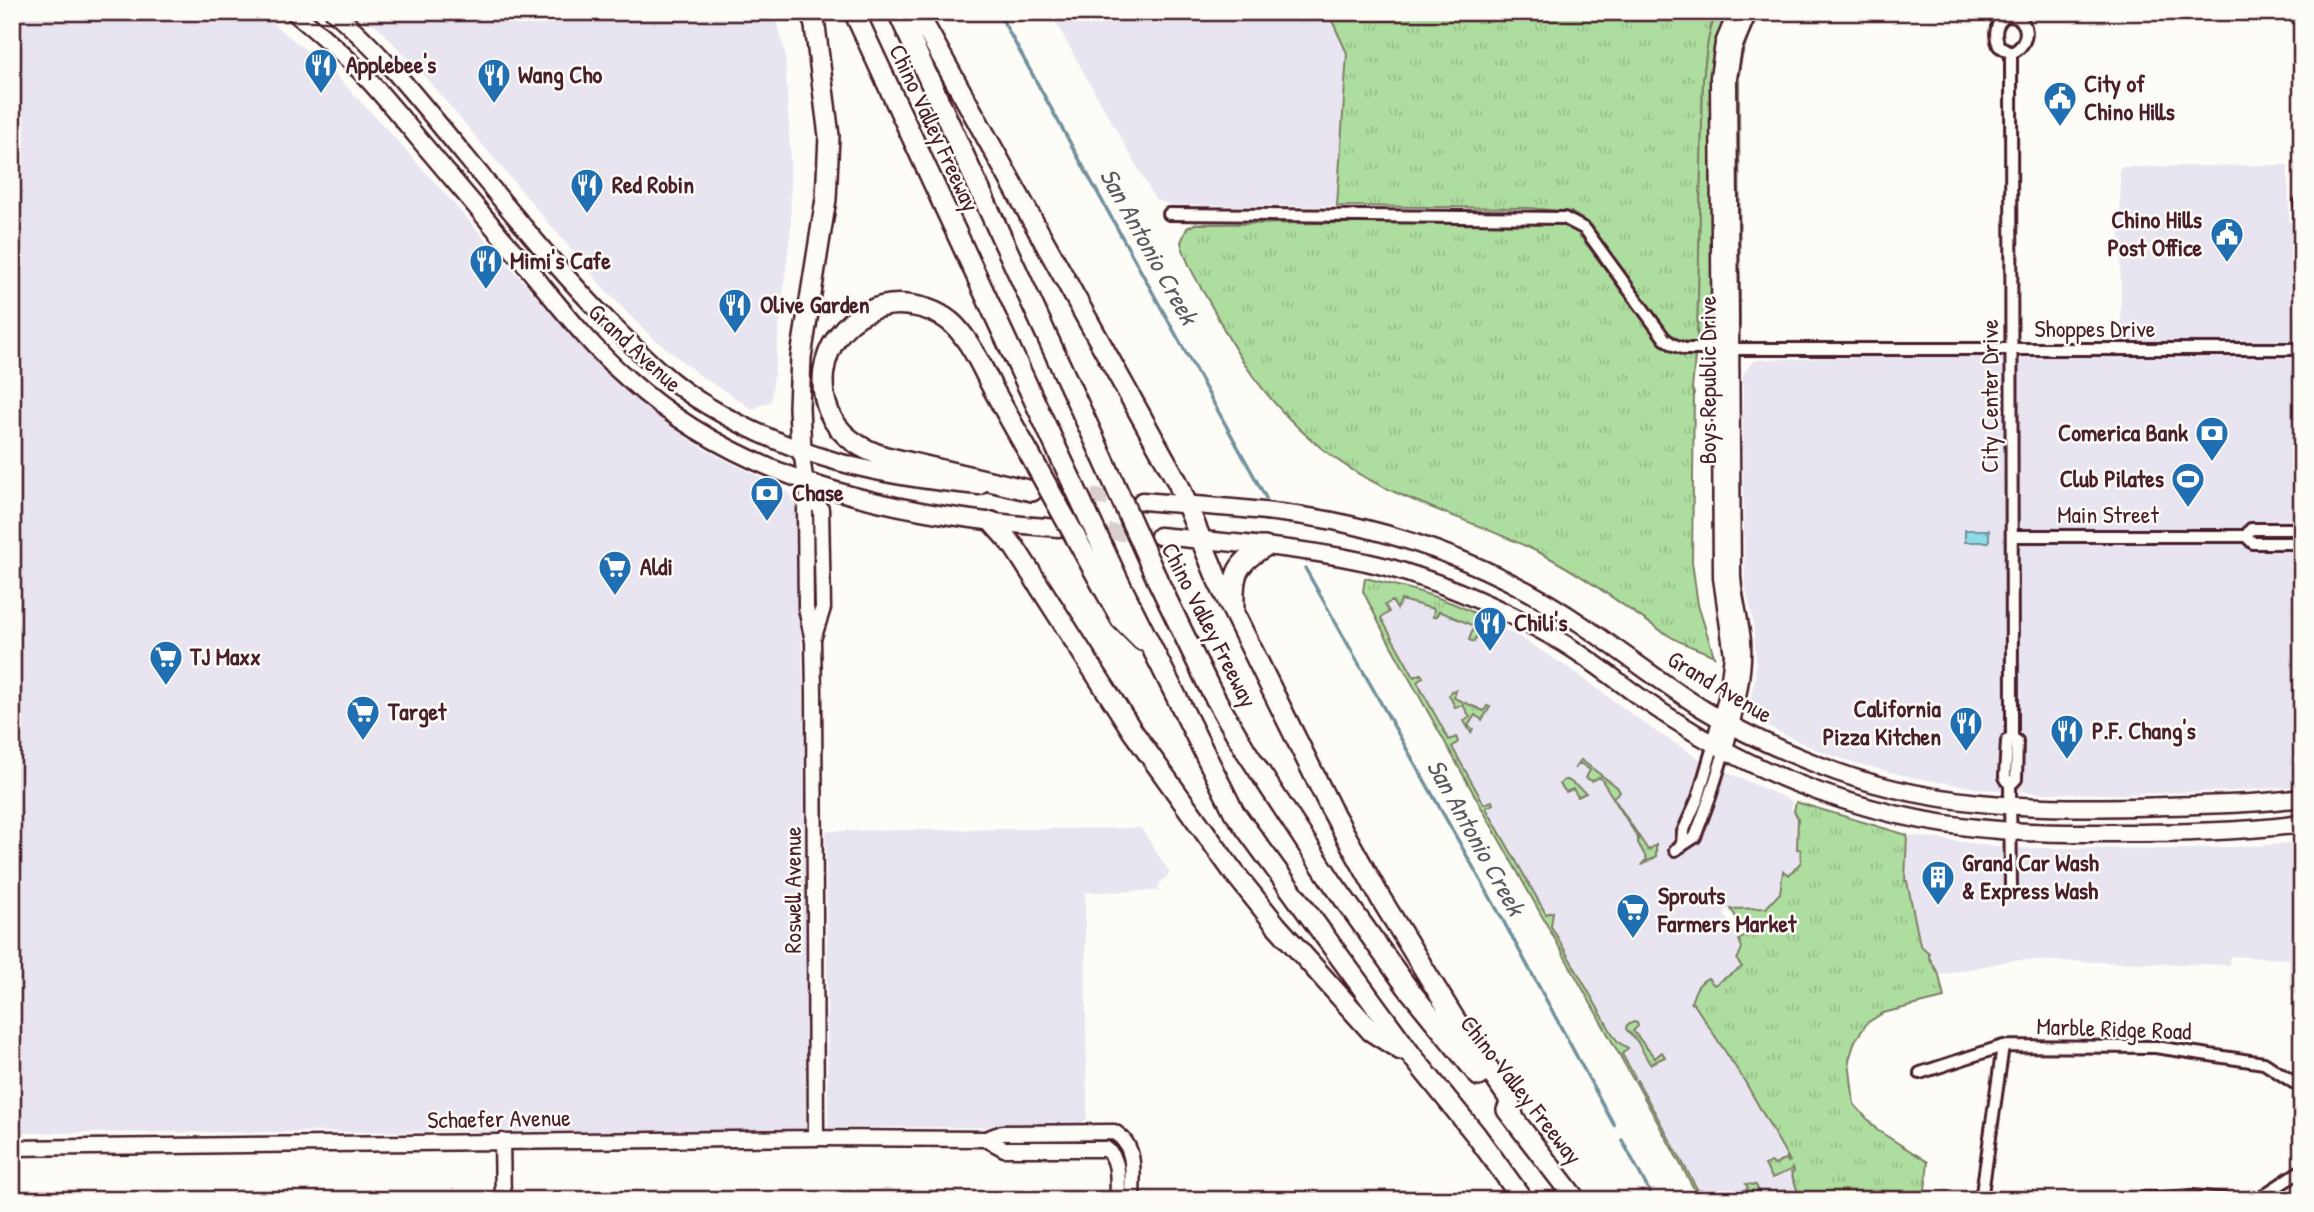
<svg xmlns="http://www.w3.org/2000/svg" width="2314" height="1212" viewBox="0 0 2314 1212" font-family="'Patrick Hand',sans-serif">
<defs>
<pattern id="grass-tufts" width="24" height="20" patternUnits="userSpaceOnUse" patternTransform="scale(1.75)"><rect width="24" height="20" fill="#adde9f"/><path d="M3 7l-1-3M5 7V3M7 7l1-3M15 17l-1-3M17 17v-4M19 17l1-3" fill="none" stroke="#96be89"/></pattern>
<pattern id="water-ripples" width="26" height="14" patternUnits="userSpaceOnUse" patternTransform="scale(1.75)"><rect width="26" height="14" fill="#8ddde7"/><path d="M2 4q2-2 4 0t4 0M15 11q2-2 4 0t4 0" fill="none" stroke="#7bbdc6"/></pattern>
</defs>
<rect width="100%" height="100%" fill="#fdfcf7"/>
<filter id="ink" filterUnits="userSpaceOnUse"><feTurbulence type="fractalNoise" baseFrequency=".0143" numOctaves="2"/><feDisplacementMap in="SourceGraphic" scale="14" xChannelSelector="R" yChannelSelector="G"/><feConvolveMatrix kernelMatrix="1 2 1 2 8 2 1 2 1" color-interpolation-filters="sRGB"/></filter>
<g filter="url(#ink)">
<!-- built -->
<path fill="#e8e5f0" d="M12,12H258L332,71L403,147L562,325L611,377L666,423L704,449L789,492L795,503L803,677L808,1130L12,1133Z
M363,12H774L785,53L790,149L791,225L771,401L760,405L754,410L698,374L645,331L609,294L420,71Z
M1050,12H1328L1347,53L1337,206L1172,205L1155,199Z
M2288,165L2289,222L2302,223V341L2121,342L2120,167Z
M2105,350L2123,354H2159L2302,353V786L2232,791L2117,794L2044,793L1982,789L1910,777L1855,763L1817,750L1754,720L1749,703L1755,678L1756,656L1753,619L1745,583L1743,474V374L1754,360Z
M1365,578L1402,586L1447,602L1520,637L1575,672L1652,729L1708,764L1792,801L1791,808L1798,818V849L1801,850V862L1789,876L1785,871L1782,874L1780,893L1766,908L1754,910L1727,909L1724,914L1741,944L1737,960L1742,967L1713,986H1697L1691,1003H1693L1744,1080L1794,1169L1806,1200H1700L1384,633L1363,591Z
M1141,828L1170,873L1159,884L1158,891L1085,892L1087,1119L1075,1126L828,1128L826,831Z
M1907,835L2011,848L2187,849L2269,845L2302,841V994L2290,989L2289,959L2230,956L2229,965L2014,960L1939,975L1928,957L1929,953L1920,945L1908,881L1905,882Z"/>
<!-- grass -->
<path fill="url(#grass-tufts)" stroke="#7c7e65" stroke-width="2" d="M1328,12H1717C1707,33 1706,57 1703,80L1697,343L1679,340L1664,329L1591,225L1571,212L1529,208L1337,206L1347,53Z
M1540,222L1564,224L1579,234L1659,342L1674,352L1695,357L1692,389L1694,393L1692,562L1698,605L1714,656C1700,649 1684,645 1671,637C1627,610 1588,577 1542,554C1493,529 1440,513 1390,490C1314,456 1255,392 1218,318C1206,295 1186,266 1181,242L1187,228L1195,224Z
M1365,578C1404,587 1445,597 1480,616L1477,627L1485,631H1491L1489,635L1479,631L1474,642L1469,640L1474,626L1439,611L1436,617H1433L1434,609L1401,600L1397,609L1392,601L1385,605L1389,612L1381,618L1414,677L1421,674L1423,677L1417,682L1449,740L1456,737L1458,742L1452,747L1484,804L1492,801L1493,804L1486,808L1546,914L1553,912L1551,926L1612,1033L1618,1042L1628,1048L1622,1054L1635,1077L1633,1079L1384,633L1363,591Z
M1456,690L1454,698L1484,711L1487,706L1490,707L1482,720L1475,715L1468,726L1473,729L1471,733L1464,721L1470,717L1463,705L1455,707L1449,695L1451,691Z
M1581,760L1617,787L1620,792L1613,797L1648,850L1656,845V857L1641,865L1647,859L1638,843V838L1600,777L1592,781L1586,778L1590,770L1580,763L1574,769Z
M1564,780H1568L1586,793L1578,797L1573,789L1566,792L1560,784Z
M1796,802L1907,835L1905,881H1907L1920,945L1929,953V957L1939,975L1944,998L1883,1013L1867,1023L1855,1041L1849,1060L1854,1104L1877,1130L1928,1162L1924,1200H1801L1791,1173L1794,1172L1792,1168L1791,1170L1772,1178L1765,1165L1771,1162L1775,1165L1786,1158L1788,1162L1790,1161L1744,1080L1694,1004L1691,1003C1694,993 1697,983 1708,978L1714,985L1742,967L1737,960L1742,948L1739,940L1747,935L1731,909L1766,908L1780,893L1783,871L1789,875L1801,862V850L1797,849L1798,818L1794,811Z
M1634,1022L1637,1023L1638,1026L1633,1031L1655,1058L1662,1052L1665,1057L1650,1064L1637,1041L1626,1029L1627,1025Z
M1637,1080L1702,1198L1708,1196L1710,1199L1700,1200L1635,1081Z
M1746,1184L1756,1185L1760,1194L1759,1197L1753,1198L1749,1191L1731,1200H1725L1723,1191L1725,1190L1730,1198L1748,1188Z"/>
<!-- garden -->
<path fill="#adde9f" stroke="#7c7e65" stroke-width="2" d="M1717,12H1728L1716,45L1711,74L1713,328L1708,338L1697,343L1703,80C1706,57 1707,33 1717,12Z
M1757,12H1760C1748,33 1741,52 1739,75L1740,326H1737L1736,74L1740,50Z"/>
<!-- water -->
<path fill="url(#water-ripples)" stroke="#72919c" stroke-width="2" d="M1965,530H1989V542H1965Z"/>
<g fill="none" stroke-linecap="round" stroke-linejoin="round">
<!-- stream -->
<path stroke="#72919c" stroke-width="3.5" d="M998,12L1266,498
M1305,568L1499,913L1614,1125
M1622,1140L1654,1200"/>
<!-- primary-tunnel -->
<path stroke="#d9d0ce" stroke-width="16" stroke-dasharray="16 8" stroke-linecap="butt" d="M1044,492L1130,500
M1061,528L1159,536"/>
<defs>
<path id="street" d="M2006,16C2031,14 2032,45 2011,53L1999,46C1994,34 1995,24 2006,16Z
M2300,203H2302
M1169,214L1564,218L1585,229L1665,339L1674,345L1685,349H2302
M2012,536H2246L2253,543H2302
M2246,536L2251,529H2302
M2010,785L2016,779L2017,741L2012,738V734L2011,53
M1682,844L1683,832L1698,798L1714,743
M1675,850L1695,837L1710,797L1725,749
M2011,888L2010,785L2005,777L2007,741L2012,738
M1920,1073L2003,1046L2155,1047L2264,1063L2302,1088
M1981,1200L2003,1046
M2123,1200L2193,1196L2232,1200L2258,1199L2302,1170"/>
<path id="secondary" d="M801,451L808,496L805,509L806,608L813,641L814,693L816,1138
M808,496L821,509L823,608L813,639
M1714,743L1727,694L1732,655L1721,578L1718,77L1723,43L1736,12
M1725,749C1734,714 1745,678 1743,641C1741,619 1734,598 1733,576L1729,78L1734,48L1749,12
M986,1139L1004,1149H1106C1121,1159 1117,1184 1118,1200
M502,1141L503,1200
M12,1148L816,1138L986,1139L1002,1133L1114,1132C1138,1146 1132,1175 1132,1200"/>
<path id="primary" d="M294,12C316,31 337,48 357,68C381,92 402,119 423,144C456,183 489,222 522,261C556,302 588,344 628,379C746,485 905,517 1059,528
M334,12C384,54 424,107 466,157C514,215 561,274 615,328C643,356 673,386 708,406C794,458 880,477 979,486
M1142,501C1205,506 1270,509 1333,521C1400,535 1469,559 1529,592C1591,626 1644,672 1703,709C1745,735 1791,755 1837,772C1943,810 2055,810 2166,806C2211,805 2257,804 2302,798
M1159,536C1235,543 1313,548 1387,567C1448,584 1505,610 1560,641C1589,658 1616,680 1644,700C1690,732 1741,761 1793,782C1858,808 1929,825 1999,830C2037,834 2076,833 2114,833C2177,833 2239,832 2302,824"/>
<path id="highway" d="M854,12L1060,456
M898,12L1102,456
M917,12L1178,483L1218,581L1331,809L1381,899L1454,1018L1508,1097L1514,1119
M801,451L799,407L801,357L826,199L829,136L815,26L811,12
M1030,455C1017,432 1004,409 991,385C981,365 971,343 955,326C942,313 926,307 907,305C849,299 807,358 829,412C839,436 863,450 886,457L1032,491
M992,522L1015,548L1133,732L1232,870L1276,925L1371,1031L1401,1050
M1157,579L1210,689L1246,751L1332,882L1407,987L1479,1076
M1120,584L1234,812L1412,1056L1476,1135L1523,1200
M1102,585L1121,619L1142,640
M1234,609C1233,576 1234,565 1264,547
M1507,1110L1576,1200"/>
</defs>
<!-- street casing -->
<use href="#street" stroke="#4a1f2b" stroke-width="16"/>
<!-- secondary casing -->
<use href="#secondary" stroke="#4a1f2b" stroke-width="19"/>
<!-- primary casing -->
<use href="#primary" stroke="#4a1f2b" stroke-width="21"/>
<!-- highway casing -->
<use href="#highway" stroke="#4a1f2b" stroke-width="24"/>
<!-- street -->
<use href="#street" stroke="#fdfcf7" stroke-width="10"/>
<!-- secondary -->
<use href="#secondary" stroke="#fdfcf7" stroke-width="14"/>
<!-- primary -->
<use href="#primary" stroke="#fdfcf7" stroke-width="16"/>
<!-- highway -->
<use href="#highway" stroke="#fdfcf7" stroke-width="19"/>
<defs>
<path id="highway-bridge" d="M1030,455L1102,585
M1060,456L1120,584
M1102,456L1157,579"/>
</defs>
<!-- highway-bridge casing -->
<use href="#highway-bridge" stroke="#4a1f2b" stroke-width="24" stroke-linecap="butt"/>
<!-- highway-bridge -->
<use href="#highway-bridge" stroke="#fdfcf7" stroke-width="19"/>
</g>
</g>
<!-- icons -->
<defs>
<symbol id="restaurant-pin" viewBox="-11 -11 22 30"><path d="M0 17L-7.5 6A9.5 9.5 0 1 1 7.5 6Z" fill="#1f6fb2" stroke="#fdfcf7"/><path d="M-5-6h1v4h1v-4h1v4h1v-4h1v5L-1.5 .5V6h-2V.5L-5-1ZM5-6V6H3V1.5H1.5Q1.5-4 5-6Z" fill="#fff"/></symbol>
<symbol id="civic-pin" viewBox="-11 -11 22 30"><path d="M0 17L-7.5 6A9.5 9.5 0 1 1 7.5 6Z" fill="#1f6fb2" stroke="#fdfcf7"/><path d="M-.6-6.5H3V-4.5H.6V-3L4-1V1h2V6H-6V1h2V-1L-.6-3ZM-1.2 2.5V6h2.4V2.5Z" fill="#fff"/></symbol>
<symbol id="bank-pin" viewBox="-11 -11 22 30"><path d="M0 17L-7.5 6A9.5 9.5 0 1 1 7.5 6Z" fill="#1f6fb2" stroke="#fdfcf7"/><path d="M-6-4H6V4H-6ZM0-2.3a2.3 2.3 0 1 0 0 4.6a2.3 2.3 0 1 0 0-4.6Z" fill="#fff"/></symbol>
<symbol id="stadium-pin" viewBox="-11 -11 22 30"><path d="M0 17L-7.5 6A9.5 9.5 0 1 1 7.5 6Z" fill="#1f6fb2" stroke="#fdfcf7"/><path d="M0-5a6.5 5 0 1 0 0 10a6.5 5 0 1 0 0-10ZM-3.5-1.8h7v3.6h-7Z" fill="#fff"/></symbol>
<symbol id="supermarket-pin" viewBox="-11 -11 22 30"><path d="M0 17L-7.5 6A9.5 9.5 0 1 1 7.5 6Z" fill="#1f6fb2" stroke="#fdfcf7"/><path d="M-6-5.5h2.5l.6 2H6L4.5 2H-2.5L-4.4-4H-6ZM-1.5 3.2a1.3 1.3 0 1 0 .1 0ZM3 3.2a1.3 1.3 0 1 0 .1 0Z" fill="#fff"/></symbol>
<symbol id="building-pin" viewBox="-11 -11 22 30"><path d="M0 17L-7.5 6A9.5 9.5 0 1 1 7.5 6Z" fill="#1f6fb2" stroke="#fdfcf7"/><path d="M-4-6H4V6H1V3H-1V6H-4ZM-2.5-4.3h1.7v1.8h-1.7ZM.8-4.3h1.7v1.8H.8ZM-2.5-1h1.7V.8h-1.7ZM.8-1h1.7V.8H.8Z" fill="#fff"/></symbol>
</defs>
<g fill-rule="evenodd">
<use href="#restaurant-pin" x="302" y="46" width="38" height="52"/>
<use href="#restaurant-pin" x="475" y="56" width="38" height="52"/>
<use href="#civic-pin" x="2041" y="79" width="38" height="52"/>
<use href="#restaurant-pin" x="568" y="166" width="38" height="52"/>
<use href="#civic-pin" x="2208" y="215" width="38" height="52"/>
<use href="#restaurant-pin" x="467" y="242" width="38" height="52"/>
<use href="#restaurant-pin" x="716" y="286" width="38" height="52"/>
<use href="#bank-pin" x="2193" y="414" width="38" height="52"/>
<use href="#stadium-pin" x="2169" y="460" width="38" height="52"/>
<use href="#bank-pin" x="748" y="474" width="38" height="52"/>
<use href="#supermarket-pin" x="596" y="548" width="38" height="52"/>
<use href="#restaurant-pin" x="1471" y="604" width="38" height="52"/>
<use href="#supermarket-pin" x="147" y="638" width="38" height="52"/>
<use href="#supermarket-pin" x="344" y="693" width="38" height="52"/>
<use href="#restaurant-pin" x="1947" y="704" width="38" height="52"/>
<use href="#restaurant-pin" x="2048" y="712" width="38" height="52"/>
<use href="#building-pin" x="1919" y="858" width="38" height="52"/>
<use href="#supermarket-pin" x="1614" y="891" width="38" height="52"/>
</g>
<g text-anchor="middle" stroke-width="5" stroke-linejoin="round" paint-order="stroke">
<!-- poi labels -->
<g font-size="24" font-weight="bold" fill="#4a1f2b" stroke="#fdfcf7" text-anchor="start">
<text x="346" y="73">Applebee's</text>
<text x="518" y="83">Wang Cho</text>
<text x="2084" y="92">City of<tspan x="2084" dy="28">Chino Hills</tspan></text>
<text x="612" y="193">Red Robin</text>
<text x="2202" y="228" text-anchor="end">Chino Hills<tspan x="2202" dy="28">Post Office</tspan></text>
<text x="510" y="269">Mimi's Cafe</text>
<text x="760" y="313">Olive Garden</text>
<text x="2188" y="441" text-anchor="end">Comerica Bank</text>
<text x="2164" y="487" text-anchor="end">Club Pilates</text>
<text x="792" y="501">Chase</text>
<text x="640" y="575">Aldi</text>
<text x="1514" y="631">Chili's</text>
<text x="190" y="665">TJ Maxx</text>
<text x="1941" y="717" text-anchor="end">California<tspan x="1941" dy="28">Pizza Kitchen</tspan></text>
<text x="388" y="720">Target</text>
<text x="2092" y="739">P.F. Chang's</text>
<text x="1962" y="871">Grand Car Wash<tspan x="1962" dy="28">&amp; Express Wash</tspan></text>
<text x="1658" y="904">Sprouts<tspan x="1658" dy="28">Farmers Market</tspan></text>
</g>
<!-- street labels -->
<g font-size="24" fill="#4a1f2b" stroke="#fdfcf7">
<text transform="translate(934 128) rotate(65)" y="8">Chino Valley Freeway</text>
<text x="2095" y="337">Shoppes Drive</text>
<text transform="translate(635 348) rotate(43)" y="8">Grand Avenue</text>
<text transform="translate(1708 380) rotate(-90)" y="8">Boys Republic Drive</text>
<text transform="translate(1990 396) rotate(-90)" y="8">City Center Drive</text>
<text x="2108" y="523">Main Street</text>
<text transform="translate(1209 625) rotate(63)" y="8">Chino Valley Freeway</text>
<text transform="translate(1720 687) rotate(31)" y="8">Grand Avenue</text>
<text transform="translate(793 890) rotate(-90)" y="8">Roswell Avenue</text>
<text transform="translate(2114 1029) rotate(2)" y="8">Marble Ridge Road</text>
<text transform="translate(1521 1090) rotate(52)" y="8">Chino Valley Freeway</text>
<text transform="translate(499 1119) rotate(-1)" y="8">Schaefer Avenue</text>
</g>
<!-- water labels -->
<g font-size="26" font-style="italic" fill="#5e5863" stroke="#fdfcf7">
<text transform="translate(1149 246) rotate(61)" y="9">San Antonio Creek</text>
<text transform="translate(1476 837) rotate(61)" y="9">San Antonio Creek</text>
</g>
</g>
<!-- margin -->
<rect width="2314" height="1212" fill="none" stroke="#fdfcf7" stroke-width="42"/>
<rect x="21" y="21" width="2272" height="1170" fill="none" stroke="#4a1f2b" stroke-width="2.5" filter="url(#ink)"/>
</svg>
